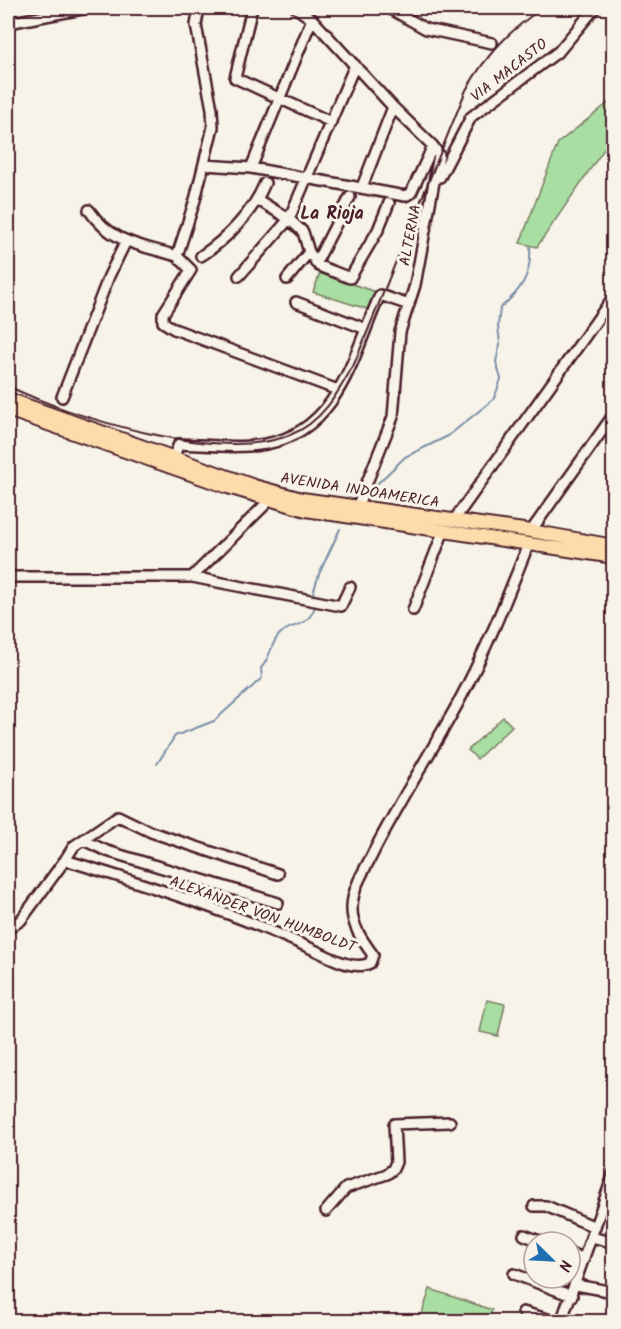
<svg xmlns="http://www.w3.org/2000/svg" width="621" height="1329" viewBox="0 0 621 1329" font-family="Kalam,sans-serif">
<rect width="100%" height="100%" fill="#f7f3e8"/>
<filter id="ink" filterUnits="userSpaceOnUse"><feTurbulence type="fractalNoise" baseFrequency=".0167" numOctaves="2"/><feDisplacementMap in="SourceGraphic" scale="12" xChannelSelector="R" yChannelSelector="G"/><feConvolveMatrix kernelMatrix="1 2 1 2 8 2 1 2 1" color-interpolation-filters="sRGB"/></filter>
<g filter="url(#ink)">
<!-- green -->
<path fill="#a8dea1" stroke="#797e66" stroke-width="1.5" d="M613,99V136L537,247L520,243L558,143Z
M320,273L379,293L373,311L313,292Z
M503,717L512,726L477,759L468,750Z
M487,1000L505,1004L498,1036L480,1032Z
M430,1289L492,1310L488,1321L428,1322L420,1319Z"/>
<g fill="none" stroke-linecap="round" stroke-linejoin="round">
<!-- stream -->
<path stroke="#7a8fa8" stroke-width="2" d="M371,490L405,457L448,436L494,399L501,379L496,362L500,344L498,326L500,308C521,291 532,274 530,247
M313,593L319,574L340,529
M157,764L175,736L214,721L262,678L261,668C270,659 270,645 279,635C291,622 306,630 315,607"/>
<defs>
<path id="minor" d="M199,8L196,25L212,109L213,127L195,200L177,256L191,270L163,314V322L174,329L338,390
M252,8L235,78L331,122
M296,8L312,19L393,107L433,146L439,155L415,285L400,332L393,417L356,510
M389,8L426,29L492,43
M8,23L88,8
M204,165L251,168L405,196L411,193L433,146
M251,168L312,19
M440,177L471,117L559,51L595,8
M362,187L393,107
M258,200L289,219L303,232L309,252L319,266L350,278L378,230L389,203
M89,210C111,243 141,245 177,256
M201,256C227,239 253,212 265,183
M316,263L350,197
M239,276L289,219L355,65
M287,279L309,252
M296,302L366,329
M62,397L109,276L126,241
M174,456L179,444C207,445 238,449 266,444C340,430 353,354 380,295L409,305
M454,520L614,296
M531,531L614,414
M8,577H192L341,606L350,587
M192,577L273,497
M413,610L444,530
M83,840L107,851L278,903
M278,874L151,832L118,816L74,846L65,860C148,885 232,912 310,948C326,955 353,972 370,963L373,955C362,940 351,925 352,906C353,886 366,868 374,851C400,801 430,754 457,705C485,653 507,598 529,543
M8,929L21,920L65,860
M534,1206H546L595,1227
M326,1211L346,1188L387,1174L393,1169L396,1162L394,1124L450,1122
M524,1235L542,1242
M592,1237L614,1243
M570,1253L584,1259
M514,1274L572,1296
M576,1285L614,1292
M523,1312L558,1322
M561,1322L614,1173"/>
<path id="major" d="M8,399L254,486L302,499L531,531L614,546
M8,410L228,487L306,510L614,557"/>
</defs>
<!-- minor casing -->
<use href="#minor" stroke="#4a1f2b" stroke-width="14"/>
<!-- major casing -->
<use href="#major" stroke="#4a1f2b" stroke-width="16"/>
<!-- minor -->
<use href="#minor" stroke="#f7f3e8" stroke-width="9"/>
<!-- major -->
<use href="#major" stroke="#fddcac" stroke-width="12"/>
<!-- rail -->
<path stroke="#4a1f2b" stroke-width="2" d="M8,386C73,418 220,463 290,435C323,422 339,391 355,362L466,90C486,55 509,31 542,8"/>
</g>
</g>
<g text-anchor="middle" stroke-width="6" stroke-linejoin="round" paint-order="stroke">
<!-- street labels -->
<g font-size="15" fill="#4a1f2b" stroke="#f7f3e8">
<text transform="translate(509 70) rotate(-38)" y="5">VIA MACASTO</text>
<text transform="translate(410 235) rotate(-79)" y="5">ALTERNA</text>
<text transform="translate(360 490) rotate(9)" y="5">AVENIDA INDOAMERICA</text>
<text transform="translate(263 914) rotate(20)" y="5">ALEXANDER VON HUMBOLDT</text>
</g>
<!-- quarter labels -->
<g font-size="18" font-weight="bold" fill="#4a1f2b" stroke="#f7f3e8">
<text x="332" y="219">La Rioja</text>
</g>
</g>
<!-- margin -->
<rect width="621" height="1329" fill="none" stroke="#f7f3e8" stroke-width="30"/>
<rect x="15" y="15" width="591" height="1299" fill="none" stroke="#4a1f2b" stroke-width="2" filter="url(#ink)"/>
<!-- north arrow -->
<g transform="translate(552 1260) rotate(114)"><circle r="28" fill="#f7f3e8" stroke="#b29e9c" stroke-width="1.5"/>
<path d="M0-4.5L10 22L0 15L-10 22Z" fill="#1f6fb2"/>
<text y="-9" font-size="16" font-weight="bold" text-anchor="middle" fill="#4a1f2b">N</text>
</g>
</svg>
